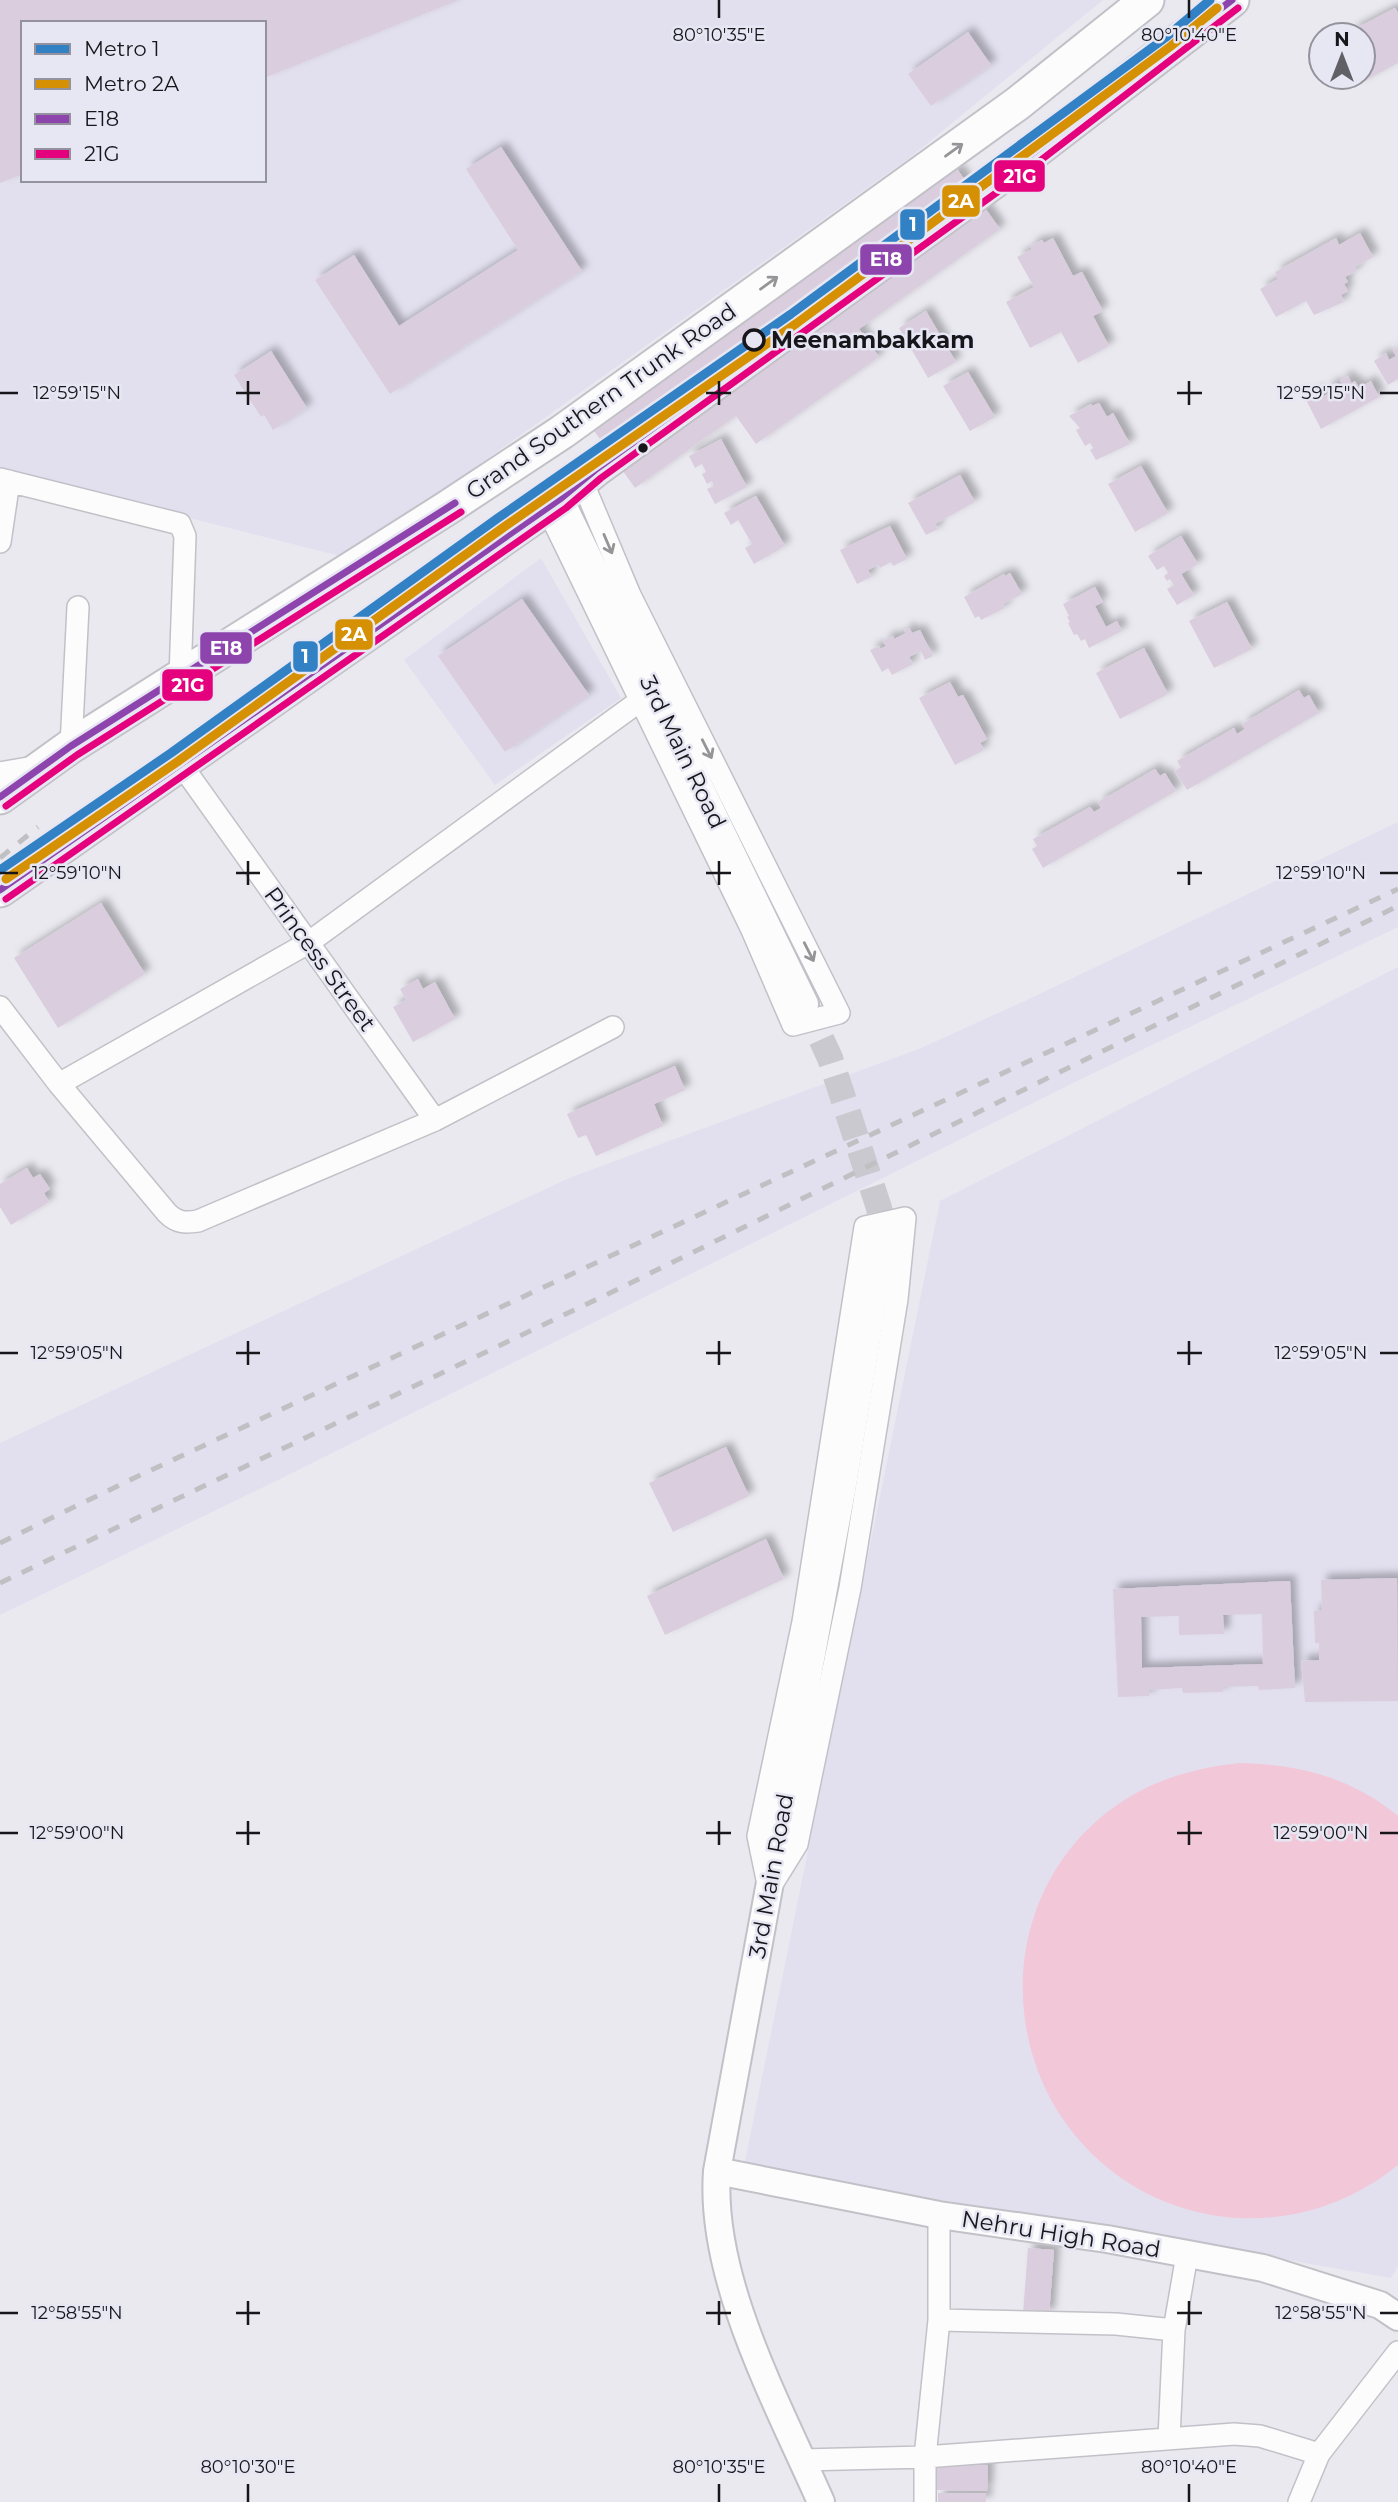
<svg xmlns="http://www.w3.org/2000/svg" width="1398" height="2502" viewBox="0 0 1398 2502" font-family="Montserrat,sans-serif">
<defs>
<filter id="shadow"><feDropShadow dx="6" dy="-6" stdDeviation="3.5" flood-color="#0004"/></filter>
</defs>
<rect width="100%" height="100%" fill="#eae9f0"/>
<!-- built -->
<path fill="#e2e0ef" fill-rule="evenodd" d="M0,0H1103L908,159L348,558L0,470ZM23,23H264V180H23Z
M541,558L621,698L495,785L404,660Z
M1398,822V927L1075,1082L278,1480L0,1615V1443L569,1178L921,1048L1031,998Z
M1398,967V2266L1391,2278L744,2166L940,1201Z"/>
<!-- green -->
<path fill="#f2c8d9" d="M1239,1763C1298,1764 1353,1778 1398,1816V2165C1351,2203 1296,2221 1236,2218C1192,2215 1148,2199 1113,2172C985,2074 993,1871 1138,1792C1170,1775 1203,1767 1239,1763Z"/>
<!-- building -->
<path fill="#dacede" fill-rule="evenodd" filter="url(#shadow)" d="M0,0H459L264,78V23H23V174L0,183Z
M1395,8L1398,13V63L1357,85L1353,77H1363V35H1353L1351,31Z
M968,32L991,65L931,106L908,74Z
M501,147L582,271L390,394L315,280L354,255L399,326L518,250L466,169Z
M957,169L1000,229L859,329L879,357L756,444L736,416L635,488L587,421L790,287Z
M1360,233L1373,257L1355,267L1357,271L1345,277L1348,282L1344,284L1348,291L1341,295L1344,302L1314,315L1306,301L1276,317L1260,289L1278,279L1275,272L1336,238L1339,245Z
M1053,238L1073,276L1082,272L1103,311L1093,316L1109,346L1078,363L1061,332L1030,348L1006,302L1034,287L1017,257L1032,249L1030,246L1042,240L1044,243Z
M926,311L956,362L928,378L899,328Z
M1398,348V379L1388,385L1374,361L1386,353L1389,360L1396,356L1393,350Z
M271,351L307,408L273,430L264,415L261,417L234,375Z
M968,372L995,417L970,431L943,386Z
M1348,376L1351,383L1355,381L1359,388L1371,381L1379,397L1321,429L1305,398L1319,391L1322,397L1329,393L1326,388L1336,383L1339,388L1344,386L1340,380Z
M1099,403L1107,417L1113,413L1130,444L1096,460L1090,450L1093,448L1090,443L1085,446L1076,430L1080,428L1069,416L1091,404L1092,406Z
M721,439L747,487L715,504L707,489L714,486L712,481L707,484L702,474L706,472L702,464L695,468L689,456Z
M1141,466L1168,513L1135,532L1108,484Z
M960,475L975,502L935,524L938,529L926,535L908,503Z
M756,496L785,546L754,564L745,548L752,544L738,520L731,525L724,513Z
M890,526L907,559L893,566L891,562L880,568L878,565L868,570L871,577L857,584L840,550Z
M1181,536L1198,564L1181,574L1194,595L1177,605L1167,589L1174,585L1170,579L1167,581L1164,576L1168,573L1164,566L1157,570L1148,556Z
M1010,573L1022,594L1003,604L1005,608L981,620L979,616L975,618L964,597L1004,574L1005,576Z
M1095,587L1103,602L1095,606L1106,627L1117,621L1122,631L1089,648L1085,639L1081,641L1077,634L1074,635L1068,623L1070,622L1067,617L1069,616L1063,604Z
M522,599L589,695L505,752L438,656Z
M1227,602L1252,649L1214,668L1189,621Z
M909,628L912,633L920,630L933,656L925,660L921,651L909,657L913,664L892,675L888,668L882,672L870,650L879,646L880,649L886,646L883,641L893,636L894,639L906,633L904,630Z
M1144,648L1168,694L1120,719L1096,673Z
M950,682L958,697L963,695L987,739L980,743L984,750L955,765L919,698Z
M1299,690L1304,698L1309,695L1319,713L1187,790L1175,771L1181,767L1177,761L1234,728L1237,734L1245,729L1242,724Z
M1155,769L1160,776L1165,773L1176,791L1043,868L1032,849L1037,846L1033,839L1090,807L1094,812L1101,808L1098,802Z
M101,903L145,974L58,1028L14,958Z
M418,979L423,989L435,982L455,1019L413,1042L393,1007L406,1000L400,989Z
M675,1066L685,1090L654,1104L663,1126L596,1156L586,1135L578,1138L567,1114Z
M27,1168L33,1178L40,1174L50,1189L44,1193L49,1202L11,1225L0,1207V1184Z
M726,1447L749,1496L673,1532L649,1483Z
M766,1539L784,1579L665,1635L647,1596Z
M1397,1578L1398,1701L1305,1702L1301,1661L1319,1660V1643H1315L1314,1611L1322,1610L1321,1580Z
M1290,1581L1295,1688L1259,1690L1258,1686L1223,1687V1692L1183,1693L1182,1688L1149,1690V1696L1118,1697L1113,1589ZM1262,1614L1263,1664L1142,1668L1141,1617L1179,1616V1635L1224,1634L1223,1615Z
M1028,2248L1054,2250L1049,2315L1023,2313Z
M937,2464L988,2465L987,2491L937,2490Z
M938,2493H986V2502H938Z"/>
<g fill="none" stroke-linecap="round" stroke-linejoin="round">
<!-- tertiary-tunnel -->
<path stroke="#cac9d0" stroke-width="26" stroke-dasharray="26 13" stroke-linecap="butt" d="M805,1004L830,1058L879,1208L884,1236"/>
<defs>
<path id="minor" d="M0,479L180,524L185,536L180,677
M547,508L752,930L793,1025L839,1013L630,595L582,481
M0,542L9,481
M71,746L78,607
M180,763L435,1120
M0,773L34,767
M0,1007L59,1084L167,1213C177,1223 185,1223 198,1221L435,1120L613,1027
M59,1084L308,943L641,700
M905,1218L897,1299L850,1588L797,1844L769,1889L758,1836L803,1622L865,1227Z
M939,2320L1116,2324L1174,2330
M1169,2438L1174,2330L1187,2255
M802,2460L925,2457L1234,2434L1260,2436L1319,2454
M925,2502V2457L939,2320V2215
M1299,2502L1319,2454L1398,2352"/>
<path id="tertiary" d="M560,499L805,1004
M717,2171L939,2215L1107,2239L1263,2268L1380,2305L1398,2317
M821,2502C778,2404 709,2279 717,2171L843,1485L884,1236"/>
<path id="primary" d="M0,797L71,746L447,508L562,432L1017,104L1147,0
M0,890L560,499L595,470L1026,158L1232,0"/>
</defs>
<!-- minor casing -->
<use href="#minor" stroke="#c2c1c7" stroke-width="24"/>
<!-- tertiary casing -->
<use href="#tertiary" stroke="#c2c1c7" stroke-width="30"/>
<!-- primary casing -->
<use href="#primary" stroke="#c2c1c7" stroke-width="37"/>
<!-- minor -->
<use href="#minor" stroke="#fcfcfd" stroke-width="21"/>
<!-- tertiary -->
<use href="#tertiary" stroke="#fcfcfd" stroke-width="26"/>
<!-- primary -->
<use href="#primary" stroke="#fcfcfd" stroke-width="33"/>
<!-- rail -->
<path stroke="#c0c0c2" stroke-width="5" stroke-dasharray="12 12" stroke-linecap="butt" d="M0,858L38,827
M0,1543L132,1479L1398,889
M0,1583L610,1293L1398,906"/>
<defs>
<path id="bus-1" d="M0,797L71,746L455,503
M0,890L560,499L595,470L1026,158L1232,0"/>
<path id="bus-2" d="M6,806L77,755L461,512
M6,899L566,508L601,478L1032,167L1238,8"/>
</defs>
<!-- bus-1 casing -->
<use href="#bus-1" stroke="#e7e6f3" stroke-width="12"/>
<!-- bus-2 casing -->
<use href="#bus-2" stroke="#e7e6f3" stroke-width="12"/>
<!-- bus-1 -->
<use href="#bus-1" stroke="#8e44ad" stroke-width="7"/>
<!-- bus-2 -->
<use href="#bus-2" stroke="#e5007d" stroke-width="7"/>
<defs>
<path id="metro-1" d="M0,870L171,753L498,518L791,314L1165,38L1210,0"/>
<path id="metro-2" d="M6,879L177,762L504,527L797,323L1171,46L1217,8"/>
</defs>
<!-- metro-1 casing -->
<use href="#metro-1" stroke="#e7e6f3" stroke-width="14"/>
<!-- metro-2 casing -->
<use href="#metro-2" stroke="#e7e6f3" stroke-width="14"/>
<!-- metro-1 -->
<use href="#metro-1" stroke="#3281c4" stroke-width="9"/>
<!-- metro-2 -->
<use href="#metro-2" stroke="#d59004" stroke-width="9"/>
</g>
<!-- one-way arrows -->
<defs><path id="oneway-shaft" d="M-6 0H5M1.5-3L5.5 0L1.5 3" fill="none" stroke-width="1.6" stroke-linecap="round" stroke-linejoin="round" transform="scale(1.75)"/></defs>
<g stroke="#959497">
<use href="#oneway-shaft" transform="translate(954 150) rotate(-36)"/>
<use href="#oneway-shaft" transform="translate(769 283) rotate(-36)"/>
<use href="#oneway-shaft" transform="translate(608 544) rotate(67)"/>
<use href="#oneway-shaft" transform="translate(707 749) rotate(63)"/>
<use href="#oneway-shaft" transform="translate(809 952) rotate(63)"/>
</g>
<!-- ticks -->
<path fill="none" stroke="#17161b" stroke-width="2.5" d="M719,0V18M1189,0V18M248,381V405M719,381V405M1189,381V405M0,393H18M236,393H260M706,393H731M1177,393H1202M1380,393H1398M248,861V885M719,861V885M1189,861V885M0,873H18M236,873H260M706,873H731M1177,873H1202M1380,873H1398M248,1341V1365M719,1341V1365M1189,1341V1365M0,1353H18M236,1353H260M706,1353H731M1177,1353H1202M1380,1353H1398M248,1821V1845M719,1821V1845M1189,1821V1845M0,1833H18M236,1833H260M706,1833H731M1177,1833H1202M1380,1833H1398M248,2301V2325M719,2301V2325M1189,2301V2325M0,2313H18M236,2313H260M706,2313H731M1177,2313H1202M1380,2313H1398M248,2484V2502M719,2484V2502M1189,2484V2502"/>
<!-- markers -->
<circle fill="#e7e6f3" stroke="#17161b" stroke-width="3.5" cx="754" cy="340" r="10"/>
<circle fill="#17161b" stroke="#e7e6f3" stroke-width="2.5" cx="643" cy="448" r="6"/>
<g text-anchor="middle" stroke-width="5" stroke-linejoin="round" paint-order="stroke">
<!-- stop labels -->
<g font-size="23" font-weight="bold" fill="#17161b" stroke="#e7e6f3" text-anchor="start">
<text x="771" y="348">Meenambakkam</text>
</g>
<!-- street labels -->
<g font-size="23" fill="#17161b" stroke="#e7e6f3">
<text transform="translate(601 401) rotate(-35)" y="8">Grand Southern Trunk Road</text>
<text transform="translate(683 752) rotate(64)" y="8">3rd Main Road</text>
<text transform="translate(320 959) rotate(54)" y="8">Princess Street</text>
<text transform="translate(771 1876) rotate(-80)" y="8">3rd Main Road</text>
<text transform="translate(1061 2234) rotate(9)" y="8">Nehru High Road</text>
</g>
</g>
<g font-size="18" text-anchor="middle" fill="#17161b" stroke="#e7e6f3" stroke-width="5" stroke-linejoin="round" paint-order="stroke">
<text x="719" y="41">80°10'35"E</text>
<text x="1189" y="41">80°10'40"E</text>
<text x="77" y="399">12°59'15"N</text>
<text x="1321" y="399">12°59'15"N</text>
<text x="77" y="879">12°59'10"N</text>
<text x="1321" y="879">12°59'10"N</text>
<text x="77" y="1359">12°59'05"N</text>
<text x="1321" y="1359">12°59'05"N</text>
<text x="77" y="1839">12°59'00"N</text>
<text x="1321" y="1839">12°59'00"N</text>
<text x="77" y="2319">12°58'55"N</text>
<text x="1321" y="2319">12°58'55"N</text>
<text x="248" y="2473">80°10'30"E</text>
<text x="719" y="2473">80°10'35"E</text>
<text x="1189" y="2473">80°10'40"E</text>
</g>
<g stroke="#e7e6f3" stroke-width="2.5">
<rect x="993" y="159" width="53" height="34" rx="7" fill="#e5007d"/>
<rect x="941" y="184" width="40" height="34" rx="7" fill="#d59004"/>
<rect x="899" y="208" width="27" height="33" rx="7" fill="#3281c4"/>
<rect x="859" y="243" width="54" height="33" rx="7" fill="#8e44ad"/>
<rect x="334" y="618" width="40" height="33" rx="7" fill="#d59004"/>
<rect x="199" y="631" width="54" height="34" rx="7" fill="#8e44ad"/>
<rect x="292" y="640" width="27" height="33" rx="7" fill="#3281c4"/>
<rect x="161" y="668" width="53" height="34" rx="7" fill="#e5007d"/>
</g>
<g font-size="19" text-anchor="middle" font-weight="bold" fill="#fff">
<text x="1020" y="183">21G</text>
<text x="961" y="208">2A</text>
<text x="913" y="231">1</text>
<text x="886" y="266">E18</text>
<text x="354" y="641">2A</text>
<text x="226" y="655">E18</text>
<text x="305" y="663">1</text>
<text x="188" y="692">21G</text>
</g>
<!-- legend -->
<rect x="21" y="21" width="245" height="161" fill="#e7e6f3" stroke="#94939d" stroke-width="2"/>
<rect x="35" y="44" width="35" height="10" fill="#3281c4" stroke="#94939d" stroke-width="2"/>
<text x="84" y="56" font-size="21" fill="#17161b">Metro 1</text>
<rect x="35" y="79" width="35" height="10" fill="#d59004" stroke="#94939d" stroke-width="2"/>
<text x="84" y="91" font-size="21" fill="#17161b">Metro 2A</text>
<rect x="35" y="114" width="35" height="10" fill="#8e44ad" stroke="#94939d" stroke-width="2"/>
<text x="84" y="126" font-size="21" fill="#17161b">E18</text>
<rect x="35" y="149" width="35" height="10" fill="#e5007d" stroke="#94939d" stroke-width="2"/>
<text x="84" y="161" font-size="21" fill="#17161b">21G</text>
<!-- north arrow -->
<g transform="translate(1342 56)"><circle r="33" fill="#e7e6f3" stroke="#94939d" stroke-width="2"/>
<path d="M0-5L12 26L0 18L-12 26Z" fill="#616066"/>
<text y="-10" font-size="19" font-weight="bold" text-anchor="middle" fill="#17161b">N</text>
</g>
</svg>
